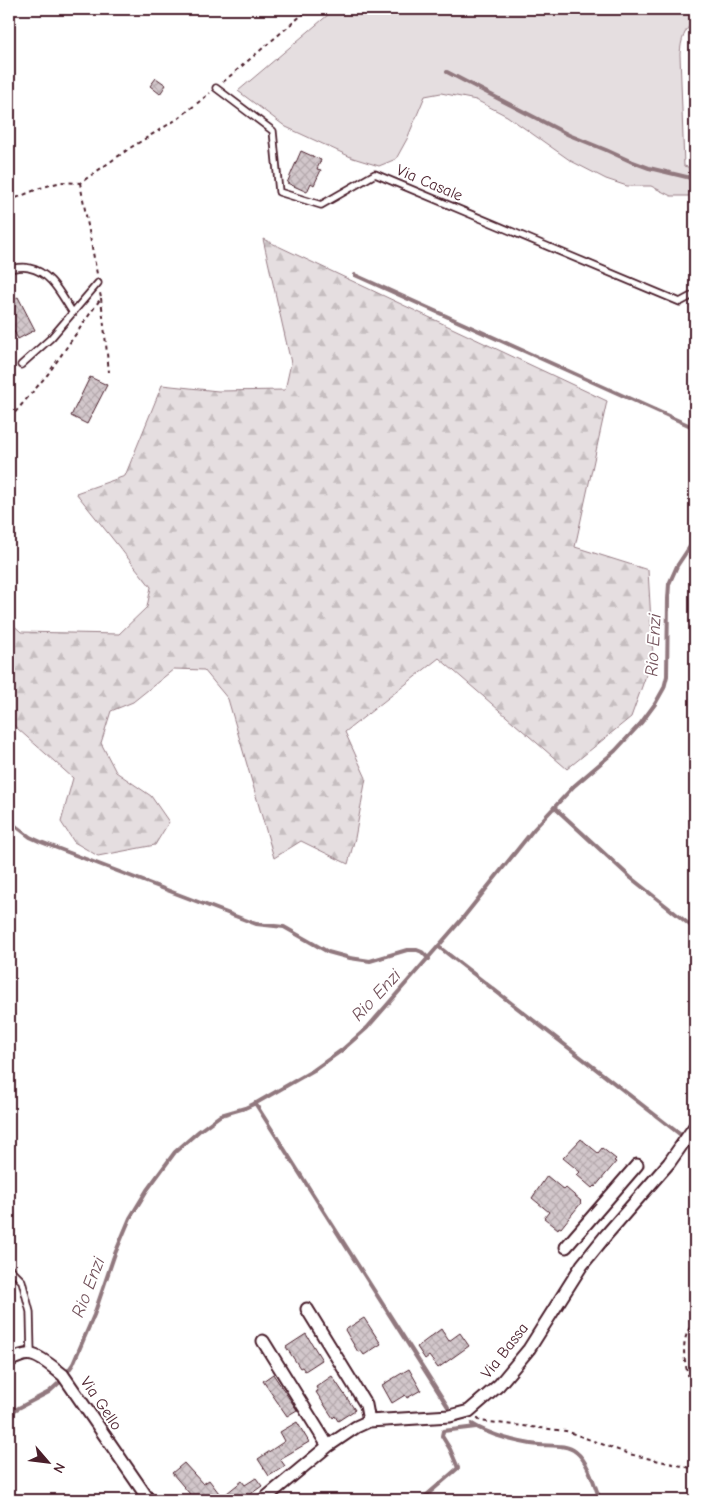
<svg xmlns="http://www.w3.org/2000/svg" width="704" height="1509" viewBox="0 0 704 1509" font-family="'Comic Neue',sans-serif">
<defs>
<pattern id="forest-firs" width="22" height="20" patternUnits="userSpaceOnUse" patternTransform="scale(1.25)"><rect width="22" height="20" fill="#e5dee0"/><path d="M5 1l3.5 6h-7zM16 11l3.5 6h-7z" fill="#c6bec0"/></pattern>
<pattern id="building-cross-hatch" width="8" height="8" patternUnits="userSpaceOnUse" patternTransform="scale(1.25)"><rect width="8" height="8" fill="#d2c7cb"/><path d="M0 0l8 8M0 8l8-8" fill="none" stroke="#b6aaae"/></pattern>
</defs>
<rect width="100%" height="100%" fill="#fff"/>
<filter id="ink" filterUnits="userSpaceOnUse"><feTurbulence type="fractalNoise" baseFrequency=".02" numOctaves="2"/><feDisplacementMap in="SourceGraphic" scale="10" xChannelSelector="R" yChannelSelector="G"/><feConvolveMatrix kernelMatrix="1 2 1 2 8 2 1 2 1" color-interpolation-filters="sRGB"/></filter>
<g filter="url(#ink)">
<!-- green -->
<path fill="#e5dee0" stroke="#987e86" d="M335,9H695V20C684,30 681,40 680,54L684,166L695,169V196H671L651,186H627L606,179L571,161L507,116L476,100L441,93L425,96L407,139L396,159L379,166L353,158L286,127L238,91Z"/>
<!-- forest -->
<path fill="url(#forest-firs)" stroke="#987e86" d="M263,239L607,401L575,547L648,570L653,656L631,717L567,769L439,658L345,732L366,778L355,838L348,864L301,841L274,858L228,699L204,670L174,669L133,702L111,711L101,743L116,772L151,796L169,822L155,845L98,856L74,842L61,822L73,778L9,721V621L21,632L119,634L147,607L151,587L76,493L125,476L162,385L218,391L285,390L291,363Z"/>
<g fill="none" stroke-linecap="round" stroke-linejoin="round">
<!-- stream -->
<path stroke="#91787e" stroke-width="4" d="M447,72L569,135L606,150L630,161L649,168L695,179
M355,275L695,428
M554,807L631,878L695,929
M9,821L30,837L41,842L256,924L284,927L328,952L350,958L370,961L407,950H417L422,952L429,959
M439,947L695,1146
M255,1103L448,1407
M9,1413L49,1392L61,1381L73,1364L94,1315L114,1256L130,1218L147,1190L175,1152L199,1131L221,1115L245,1108L258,1102L314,1070L342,1050L367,1028L462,919L534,829L574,786L615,751L641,723L655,704L664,688L667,676L668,599L669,584L677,566L695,539
M472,1424C489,1435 519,1443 539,1445C551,1446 567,1444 576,1452C588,1461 595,1486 600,1500
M421,1500L458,1468L450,1449L442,1436L443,1431L476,1427"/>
</g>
<!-- building -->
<path fill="url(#building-cross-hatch)" stroke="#4a1f2b" d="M156,78L166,85L160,94L150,86Z
M301,151L321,160L317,169L321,170L314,185L311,183L307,192L287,183Z
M18,297L35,330L18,339L9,322V301Z
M90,377L107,385L87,424L71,416Z
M581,1139L598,1153L602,1148L616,1159L614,1161L616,1162L595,1187L594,1186L592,1188L577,1175L580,1172L563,1158Z
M547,1176L564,1190L566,1188L581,1201L580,1202L581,1203L561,1228L559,1227L558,1229L544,1218L549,1212L532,1198Z
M364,1318L381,1344L364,1355L361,1351L358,1352L345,1330Z
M441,1329L449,1341L460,1333L469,1346L438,1368L429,1356L425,1359L417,1347Z
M306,1334L322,1360L305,1371L302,1367L300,1368L286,1347Z
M409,1369L421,1390L407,1398L405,1395L392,1403L382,1385Z
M273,1374L297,1410L287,1416L263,1381Z
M332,1376L355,1410L338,1421L335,1416L333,1418L316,1392L318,1391L316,1387Z
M297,1422L309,1442L280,1459L285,1466L269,1476L258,1459L285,1441L280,1432Z
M184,1463L203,1484L209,1480L222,1497L242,1481L245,1485L256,1478L262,1486L242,1500H195L172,1473Z"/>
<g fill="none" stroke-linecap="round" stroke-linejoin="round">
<defs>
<path id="lane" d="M216,88L273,131L279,192L321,205L375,174L680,302L695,294
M9,269C15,268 23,266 29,268C51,272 61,295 73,313
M21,365L51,338L98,283
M9,1268L22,1281L30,1312L31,1354"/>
<path id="street" d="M566,1247L637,1165
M307,1309L366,1405L369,1421
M263,1341L328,1446
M9,1361C15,1358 25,1353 32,1355C42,1357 55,1369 63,1375L149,1500
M263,1500L328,1446L356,1427L369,1421L450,1416L469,1411L499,1385L529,1349L582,1265L607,1234L669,1163L695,1126"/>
</defs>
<!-- lane casing -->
<use href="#lane" stroke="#4a1f2b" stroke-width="9"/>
<!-- street casing -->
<use href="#street" stroke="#4a1f2b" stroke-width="15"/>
<!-- path -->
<path stroke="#4a1f2b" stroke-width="2" stroke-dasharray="4 4" stroke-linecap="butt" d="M223,82L309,9
M80,183L97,274
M9,201L40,188L61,182L80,183L130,148L179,118L210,93
M101,298L109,372
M9,417L12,416L48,374L101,298L100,293
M695,1321C675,1342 687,1372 695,1396
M477,1418L480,1421L566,1431L629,1454L695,1469"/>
<!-- lane -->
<use href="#lane" stroke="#fff" stroke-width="5.5"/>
<!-- street -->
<use href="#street" stroke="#fff" stroke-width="11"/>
</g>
</g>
<g text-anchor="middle" stroke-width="4" stroke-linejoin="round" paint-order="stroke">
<!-- street labels -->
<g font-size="16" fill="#4a1f2b" stroke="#fff">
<text transform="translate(430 182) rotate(23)" y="6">Via Casale</text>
<text transform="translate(504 1350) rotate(-52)" y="6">Via Bassa</text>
<text transform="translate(102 1403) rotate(56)" y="6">Via Gello</text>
</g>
<!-- water labels -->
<g font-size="18" font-style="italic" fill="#74535c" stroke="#fff">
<text transform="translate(653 645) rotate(-87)" y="6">Rio Enzi</text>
<text transform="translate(376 995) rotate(-47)" y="6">Rio Enzi</text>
<text transform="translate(88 1287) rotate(-69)" y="6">Rio Enzi</text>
</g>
</g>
<!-- margin -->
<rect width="704" height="1509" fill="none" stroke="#fff" stroke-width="30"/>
<rect x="15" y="15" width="674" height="1479" fill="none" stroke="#4a1f2b" stroke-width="2" filter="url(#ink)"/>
<!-- north arrow -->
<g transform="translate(48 1462) rotate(118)" stroke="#ffffff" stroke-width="4" paint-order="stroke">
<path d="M0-4L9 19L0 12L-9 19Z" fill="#4a1f2b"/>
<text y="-8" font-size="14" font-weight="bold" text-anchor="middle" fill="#4a1f2b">N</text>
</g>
</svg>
